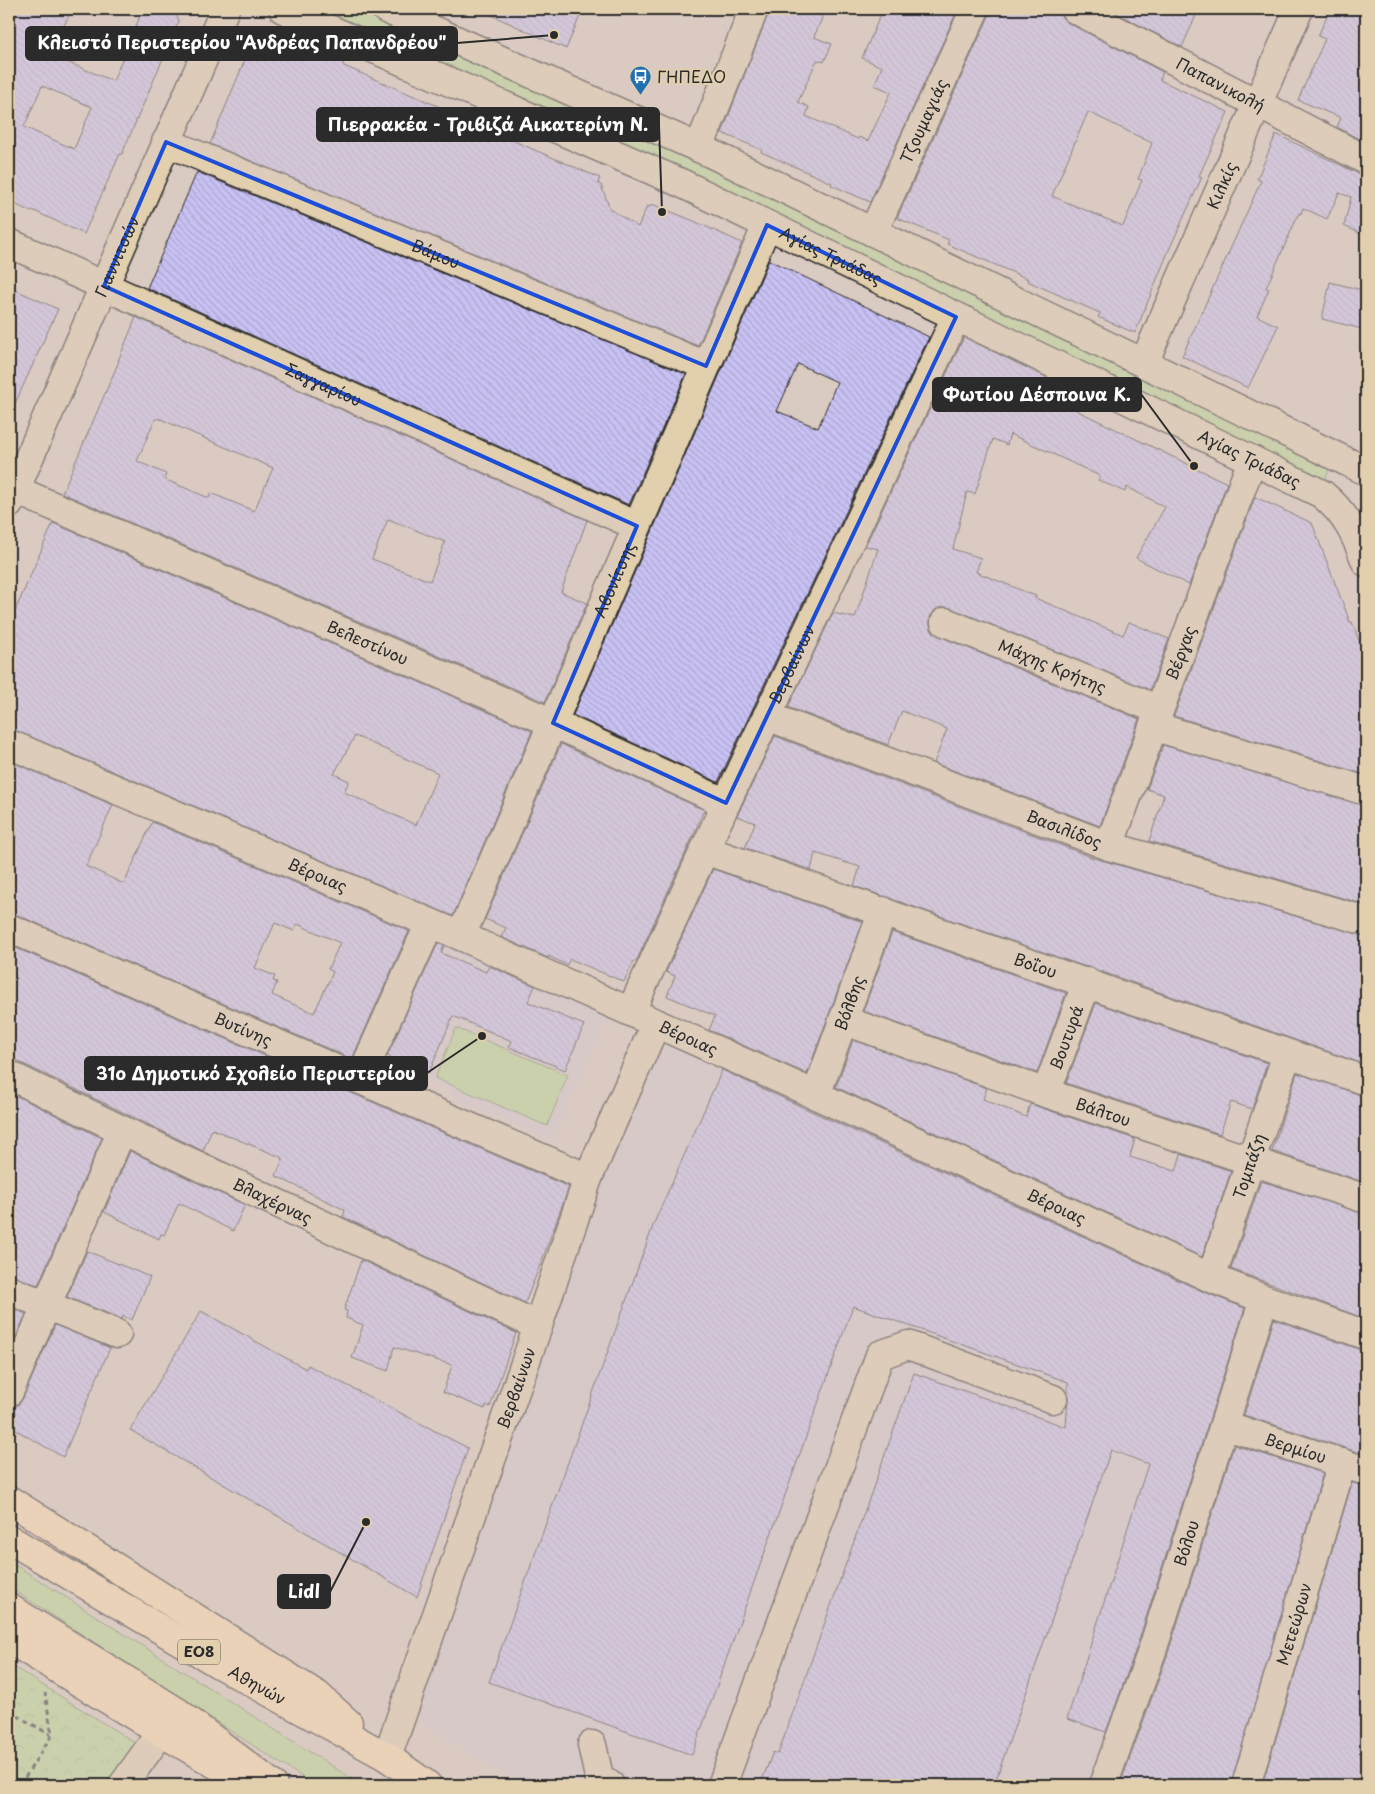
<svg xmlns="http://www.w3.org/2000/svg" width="1375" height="1794" viewBox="0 0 1375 1794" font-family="'Playpen Sans',sans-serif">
<defs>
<pattern id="park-crowns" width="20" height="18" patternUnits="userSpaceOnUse" patternTransform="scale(1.25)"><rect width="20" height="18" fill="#b7d791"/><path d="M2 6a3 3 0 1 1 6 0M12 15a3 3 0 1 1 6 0" fill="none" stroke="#9eb97d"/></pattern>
<pattern id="building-back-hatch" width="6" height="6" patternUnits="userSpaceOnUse" patternTransform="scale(1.25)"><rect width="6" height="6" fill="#c8c1f3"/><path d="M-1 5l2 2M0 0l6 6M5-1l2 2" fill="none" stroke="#aca6d0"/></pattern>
</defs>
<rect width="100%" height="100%" fill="#dacbc2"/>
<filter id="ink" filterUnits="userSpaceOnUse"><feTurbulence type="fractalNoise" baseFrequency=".02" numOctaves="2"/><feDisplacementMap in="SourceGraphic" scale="10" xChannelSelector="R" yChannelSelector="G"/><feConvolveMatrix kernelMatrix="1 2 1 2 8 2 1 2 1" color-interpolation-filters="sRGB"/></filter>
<g filter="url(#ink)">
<!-- built -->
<path fill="#d5c8d1" d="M414,932L609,1017L552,1140L462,1102L452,1096L454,1091L426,1079L428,1073L360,1045Z
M665,1035L1253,1306L1095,1785H524L423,1725L414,1704L603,1177Z"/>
<!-- grass -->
<path fill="#b7d791" stroke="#71815e" d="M322,9H360L691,154L1330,467L1325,480L685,170Z
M456,1028L568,1075L547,1126L435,1078Z
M9,1561L362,1785H314L9,1587Z"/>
<!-- park -->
<path fill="url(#park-crowns)" stroke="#71815e" d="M9,1664L140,1746L112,1785H9Z"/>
<!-- building -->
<path fill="url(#building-back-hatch)" stroke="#2b2b2b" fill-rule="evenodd" d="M9,9H72L50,55L113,81L143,9H174L179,21L122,154H120L84,234L32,210L31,212L9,201ZM42,86L92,107L74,149L24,127Z
M478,9H583L566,49Z
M770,9H826L814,37L832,44L824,62L817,60L798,102L809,107L806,116L858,139L859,137L868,141L891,92L874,85L882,67L862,58L883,9H958L870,202L831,185L832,183L761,152L762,150L722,133Z
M990,9H1060L1062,17L1068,23L1163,72L1160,80L1228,112L1199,176L1202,177L1169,250L1135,333L1098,317L1100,313L1027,281L1028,279L947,244L949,240L897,218L989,16ZM1088,112L1152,143L1138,179L1142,180L1123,226L1052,196Z
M1108,9H1199L1182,47Z
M1330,9H1366V56L1359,73L1366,76V143L1337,127L1341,118L1298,100L1325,39L1318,36Z
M280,36L342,61L344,66L501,133L500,135L600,178L598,183L601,185L610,209L638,227L647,206L650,207L652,204L694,221L742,243L698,346L210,144L252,43Z
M1276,134L1359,174L1366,176V236L1344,226L1351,197L1339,193L1327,219L1303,208L1301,214L1299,213L1266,288L1269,289L1257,316L1278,326L1248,388L1182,356L1261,181L1257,179Z
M197,172L686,374L629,505L147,288Z
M769,260L929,337L718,782L573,715ZM798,364L837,382L818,428L777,411Z
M1330,282L1366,291V330L1322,319Z
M9,287L58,309L9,417Z
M136,317L587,520L561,592L587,603L545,702L62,493L119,361H118ZM158,418L273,468L254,511L211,493L209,498L164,479L166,474L137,461L155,419L157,420ZM388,519L445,542L430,581L372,559Z
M964,337L1052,380L1045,395L1227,483L1189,585L1136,558L1165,507L1127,487L1125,492L1098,480L1100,476L1010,434L1007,445L993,439L975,494L967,492L953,549L981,558L976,572L1036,596L1035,598L1123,635L1129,622L1169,639L1150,690L951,608L943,607L936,609L930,617V625L932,631L939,636L1139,719L1100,826L934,763L947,729L902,711L888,745L788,707L833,613L855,618L878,549L865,546Z
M1255,497L1312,523L1350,622H1352L1366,659V775L1174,716Z
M53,523L532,731L453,916L15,730L9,729V625ZM355,736L438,773L416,825L344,792L349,781L334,774Z
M775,736L1094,858L1366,936V1065L1097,970L1092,967H1086L854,886L860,867L815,853L811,870L745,848L755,823L737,816Z
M561,744L704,810L686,852L636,962L634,961L624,982L570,959L567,965L548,956V958L501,937L506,928L485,919Z
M1163,745L1366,806V905L1149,841L1164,795L1147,789Z
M9,761L113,805L86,866L124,884L152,822L409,931L352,1059L15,914L9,913V854L17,834L13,832L15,828L9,825ZM275,923L294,931L297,924L340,943L328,969L333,972L314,1013L272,995L277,982L273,981L275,976L255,968Z
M713,869L863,922L807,1074L709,1030L715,1016L667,996L675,976L666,972Z
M892,932L1066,993L1037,1073L863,1011Z
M438,943L444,946L441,953L486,972L489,966L535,986L528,1002L584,1025L565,1070L509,1047L512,1041L453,1016L429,1073L387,1056Z
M9,945L569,1187L541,1263L525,1303L343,1217L345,1210L276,1176L283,1158L212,1129L203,1151L9,1057Z
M1096,1003L1267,1063L1252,1109L1231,1102L1220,1134L1066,1083Z
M853,1040L987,1088L983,1099L1026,1117L1030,1104L1135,1139L1130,1157L1176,1171L1181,1154L1231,1171L1202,1257L836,1087Z
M722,1070L1204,1292L1245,1308L1137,1646L1106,1732L1067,1719L1148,1464L1111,1450L994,1785H760L773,1752L778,1754L914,1373L1066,1427L1068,1397V1382L853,1306L692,1755L489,1682L654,1223Z
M1297,1073L1366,1096V1183L1272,1151Z
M9,1092L102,1138L38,1285L9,1275Z
M130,1151L245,1205L233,1231L179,1203L164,1235L161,1234L159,1239L104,1212Z
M1261,1181L1366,1214V1319L1231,1269Z
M87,1251L150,1277L132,1320L123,1316L122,1319L67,1297Z
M361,1260L516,1333L490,1407L486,1405L485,1409L443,1392L452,1365L394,1347L388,1371L352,1358L363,1325L346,1318L347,1311L344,1310Z
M9,1307L26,1314L9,1353Z
M201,1311L306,1369L308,1365L468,1448L417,1597L130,1430Z
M1274,1319L1361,1350H1366V1455L1244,1415Z
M55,1325L110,1348L63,1457L9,1426V1407L18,1405L23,1398Z
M1234,1445L1323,1473L1231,1785H1120L1167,1656Z
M1352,1483L1366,1486V1785H1262Z"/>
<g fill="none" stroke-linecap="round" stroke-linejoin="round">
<defs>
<g id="minor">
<path id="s1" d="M283,9L681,183L1322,494C1346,514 1355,533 1366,562"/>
<path d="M386,9L708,152L1366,471"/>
<path id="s2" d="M1075,9L1366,160"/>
<path id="s3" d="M166,142L706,366"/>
<path d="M699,148L754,9"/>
<path id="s4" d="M873,232L975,9"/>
<path id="s5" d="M9,243L637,526"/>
<path id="s6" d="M1144,363L1299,9"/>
<path id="s7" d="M9,487L553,723L726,803"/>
<path id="s8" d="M9,504L225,9"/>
<path id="s9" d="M945,622L1159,710"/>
<path id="s10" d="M767,716L1109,846L1366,921"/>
<path d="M1153,726L1366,791"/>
<path id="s11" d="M9,744L461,936L816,1095L1211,1278L1264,1299L1366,1335"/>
<path id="s12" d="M1109,846L1252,460"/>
<path id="s13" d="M705,850L1366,1081"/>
<path id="s14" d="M9,928L588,1178"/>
<path id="s15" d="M461,936L767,225"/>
<path id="s16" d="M631,1011L726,803L956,317"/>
<path id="s17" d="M843,1020L1046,1093L1366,1199"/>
<path id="s18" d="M9,1075L122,1130L538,1326"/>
<path d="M360,1079L430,923"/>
<path id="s19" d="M1046,1093L1087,982"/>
<path id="s20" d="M816,1095L883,911"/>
<path id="s21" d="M1211,1278L1287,1054"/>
<path d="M9,1290L117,1334"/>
<path d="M9,1392L122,1130"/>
<path id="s22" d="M1224,1425L1366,1471"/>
<path d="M592,1745L599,1777L610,1785"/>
<path id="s23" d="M387,1757L538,1326L588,1178L656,1023"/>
<path d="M123,1785L161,1732"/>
<path d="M722,1785L880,1355L908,1345L1053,1399"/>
<path id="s24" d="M1103,1785L1152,1651L1264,1299"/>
<path id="s25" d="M1246,1785L1342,1463"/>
</g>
<path id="major" d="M9,1500L317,1695
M9,1639L161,1732"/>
<g id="highway">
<path id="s26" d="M9,1539L217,1663L387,1757L427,1785"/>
<path d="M9,1608L179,1713L273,1785"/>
<path d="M317,1695L348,1723"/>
<path d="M161,1732L244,1781"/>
</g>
</defs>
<!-- minor casing -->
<use href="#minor" stroke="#2b2b2b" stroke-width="31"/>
<!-- major casing -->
<use href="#major" stroke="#2b2b2b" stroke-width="31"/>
<!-- highway casing -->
<use href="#highway" stroke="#2b2b2b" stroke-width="31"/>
<!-- path -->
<path stroke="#2b2b2b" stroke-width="3" stroke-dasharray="5 4" stroke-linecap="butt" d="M9,1711L51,1735
M20,1785L52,1735L45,1693"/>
<!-- minor -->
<use href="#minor" stroke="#e1cfad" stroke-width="28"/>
<!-- major -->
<use href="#major" stroke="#fcdcac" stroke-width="28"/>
<!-- highway -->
<use href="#highway" stroke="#fcdcac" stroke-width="28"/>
</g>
</g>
<!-- marked area -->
<path d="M0 0H1375V1794H0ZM166,142L706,366L767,225L956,317L726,803L553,723L637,526L104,286Z" fill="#dacbc2" fill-opacity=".55" fill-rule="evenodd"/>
<path fill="none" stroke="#1d4ed8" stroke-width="4" stroke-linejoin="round" d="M166,142L706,366L767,225L956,317L726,803L553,723L637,526L104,286Z"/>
<!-- icons -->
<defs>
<symbol id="bus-pin" viewBox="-11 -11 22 30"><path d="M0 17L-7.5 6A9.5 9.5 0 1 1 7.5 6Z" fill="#1f6fb2" stroke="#e1cfad"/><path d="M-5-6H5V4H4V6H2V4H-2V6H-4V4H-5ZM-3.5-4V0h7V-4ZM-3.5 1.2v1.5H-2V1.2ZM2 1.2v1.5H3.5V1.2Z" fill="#fff"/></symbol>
</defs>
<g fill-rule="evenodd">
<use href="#bus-pin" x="628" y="64" width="25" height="34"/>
</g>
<g text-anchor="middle" stroke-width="4" stroke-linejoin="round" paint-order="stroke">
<!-- shield labels -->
<rect fill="#e1cfad" stroke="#625c52" stroke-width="1" x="178" y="1639.5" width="42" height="25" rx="4"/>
<g font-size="15" font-weight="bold" fill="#2b2b2b">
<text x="199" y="1657">ΕΟ8</text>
</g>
<!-- poi labels -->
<g font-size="16" fill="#2b2b2b" stroke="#e1cfad" text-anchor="start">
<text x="657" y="83">ΓΗΠΕΔΟ</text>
</g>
<!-- street labels -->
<g font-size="16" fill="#2b2b2b" stroke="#e1cfad">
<text dy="6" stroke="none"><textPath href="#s2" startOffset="164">Παπανικολή</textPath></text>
<text dy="6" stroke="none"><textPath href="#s4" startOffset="122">Τζουμαγιάς</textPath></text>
<text dy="6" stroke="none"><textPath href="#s6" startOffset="194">Κιλκίς</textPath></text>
<text dy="6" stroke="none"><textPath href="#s3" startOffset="292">Βάμου</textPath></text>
<text dy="6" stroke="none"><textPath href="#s8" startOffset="270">Γιαννιτσών</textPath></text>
<text dy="6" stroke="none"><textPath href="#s1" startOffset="601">Αγίας Τριάδας</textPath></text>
<text dy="6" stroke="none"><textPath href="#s5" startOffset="345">Σαγγαρίου</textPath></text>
<text dy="6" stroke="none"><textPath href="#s1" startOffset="1066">Αγίας Τριάδας</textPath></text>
<text dy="6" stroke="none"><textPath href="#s15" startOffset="388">Αβονίτσης</textPath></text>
<text dy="6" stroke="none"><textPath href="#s7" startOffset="391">Βελεστίνου</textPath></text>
<text dy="6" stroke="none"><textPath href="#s12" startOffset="206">Βέργας</textPath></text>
<text dy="6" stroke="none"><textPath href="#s16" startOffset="382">Βερβαίνων</textPath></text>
<text dy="6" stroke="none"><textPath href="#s9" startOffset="116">Μάχης Κρήτης</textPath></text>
<text dy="6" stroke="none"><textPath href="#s10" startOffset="318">Βασιλίδος</textPath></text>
<text dy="6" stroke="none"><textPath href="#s11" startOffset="335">Βέροιας</textPath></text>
<text dy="6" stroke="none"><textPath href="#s13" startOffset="350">Βοΐου</textPath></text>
<text dy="6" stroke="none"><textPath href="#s20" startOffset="98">Βόλβης</textPath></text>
<text dy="6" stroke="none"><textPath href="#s14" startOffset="255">Βυτίνης</textPath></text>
<text dy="6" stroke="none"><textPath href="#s11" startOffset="740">Βέροιας</textPath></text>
<text dy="6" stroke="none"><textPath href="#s19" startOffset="59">Βουτυρά</textPath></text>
<text dy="6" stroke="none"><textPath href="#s17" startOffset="276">Βάλτου</textPath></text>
<text dy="6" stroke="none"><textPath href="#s21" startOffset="118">Τομπάζη</textPath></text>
<text dy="6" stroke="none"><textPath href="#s18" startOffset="292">Βλαχέρνας</textPath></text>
<text dy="6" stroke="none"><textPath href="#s11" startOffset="1145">Βέροιας</textPath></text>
<text dy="6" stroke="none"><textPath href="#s23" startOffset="391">Βερβαίνων</textPath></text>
<text dy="6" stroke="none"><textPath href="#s22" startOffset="75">Βερμίου</textPath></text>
<text dy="6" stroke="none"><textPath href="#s24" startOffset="256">Βόλου</textPath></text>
<text dy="6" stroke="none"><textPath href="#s25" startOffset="168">Μετεώρων</textPath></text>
<text dy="6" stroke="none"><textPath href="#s26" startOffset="288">Αθηνών</textPath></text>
</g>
</g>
<!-- callouts -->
<path fill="none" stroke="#2b2b2b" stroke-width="2" d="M554 35L457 43M662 212L659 125M1194 466L1141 394M482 1036L427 1073M366 1522L330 1592"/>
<g fill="#2b2b2b" stroke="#e1cfad" stroke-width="2">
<circle cx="554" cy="35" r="5"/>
<circle cx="662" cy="212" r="5"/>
<circle cx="1194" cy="466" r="5"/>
<circle cx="482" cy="1036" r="5"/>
<circle cx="366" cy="1522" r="5"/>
</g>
<g fill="#2b2b2b" stroke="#2b2b2b" stroke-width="2">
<rect x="26" y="27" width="431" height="33" rx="5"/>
<rect x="317" y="108" width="342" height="33" rx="5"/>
<rect x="933" y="378" width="208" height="33" rx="5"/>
<rect x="85" y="1057" width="342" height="33" rx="5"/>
<rect x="278" y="1575" width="52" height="33" rx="5"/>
</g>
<g font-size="18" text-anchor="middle" font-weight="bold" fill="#fff">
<text x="242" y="49">Κλειστό Περιστερίου "Ανδρέας Παπανδρέου"</text>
<text x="488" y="131">Πιερρακέα - Τριβιζά Αικατερίνη Ν.</text>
<text x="1037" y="401">Φωτίου Δέσποινα Κ.</text>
<text x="256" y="1080">31ο Δημοτικό Σχολείο Περιστερίου</text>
<text x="304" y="1598">Lidl</text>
</g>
<!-- margin -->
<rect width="1375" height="1794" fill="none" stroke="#e1cfad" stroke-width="30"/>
<rect x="15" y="15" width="1345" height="1764" fill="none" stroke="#2b2b2b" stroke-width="2" filter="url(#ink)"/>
</svg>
